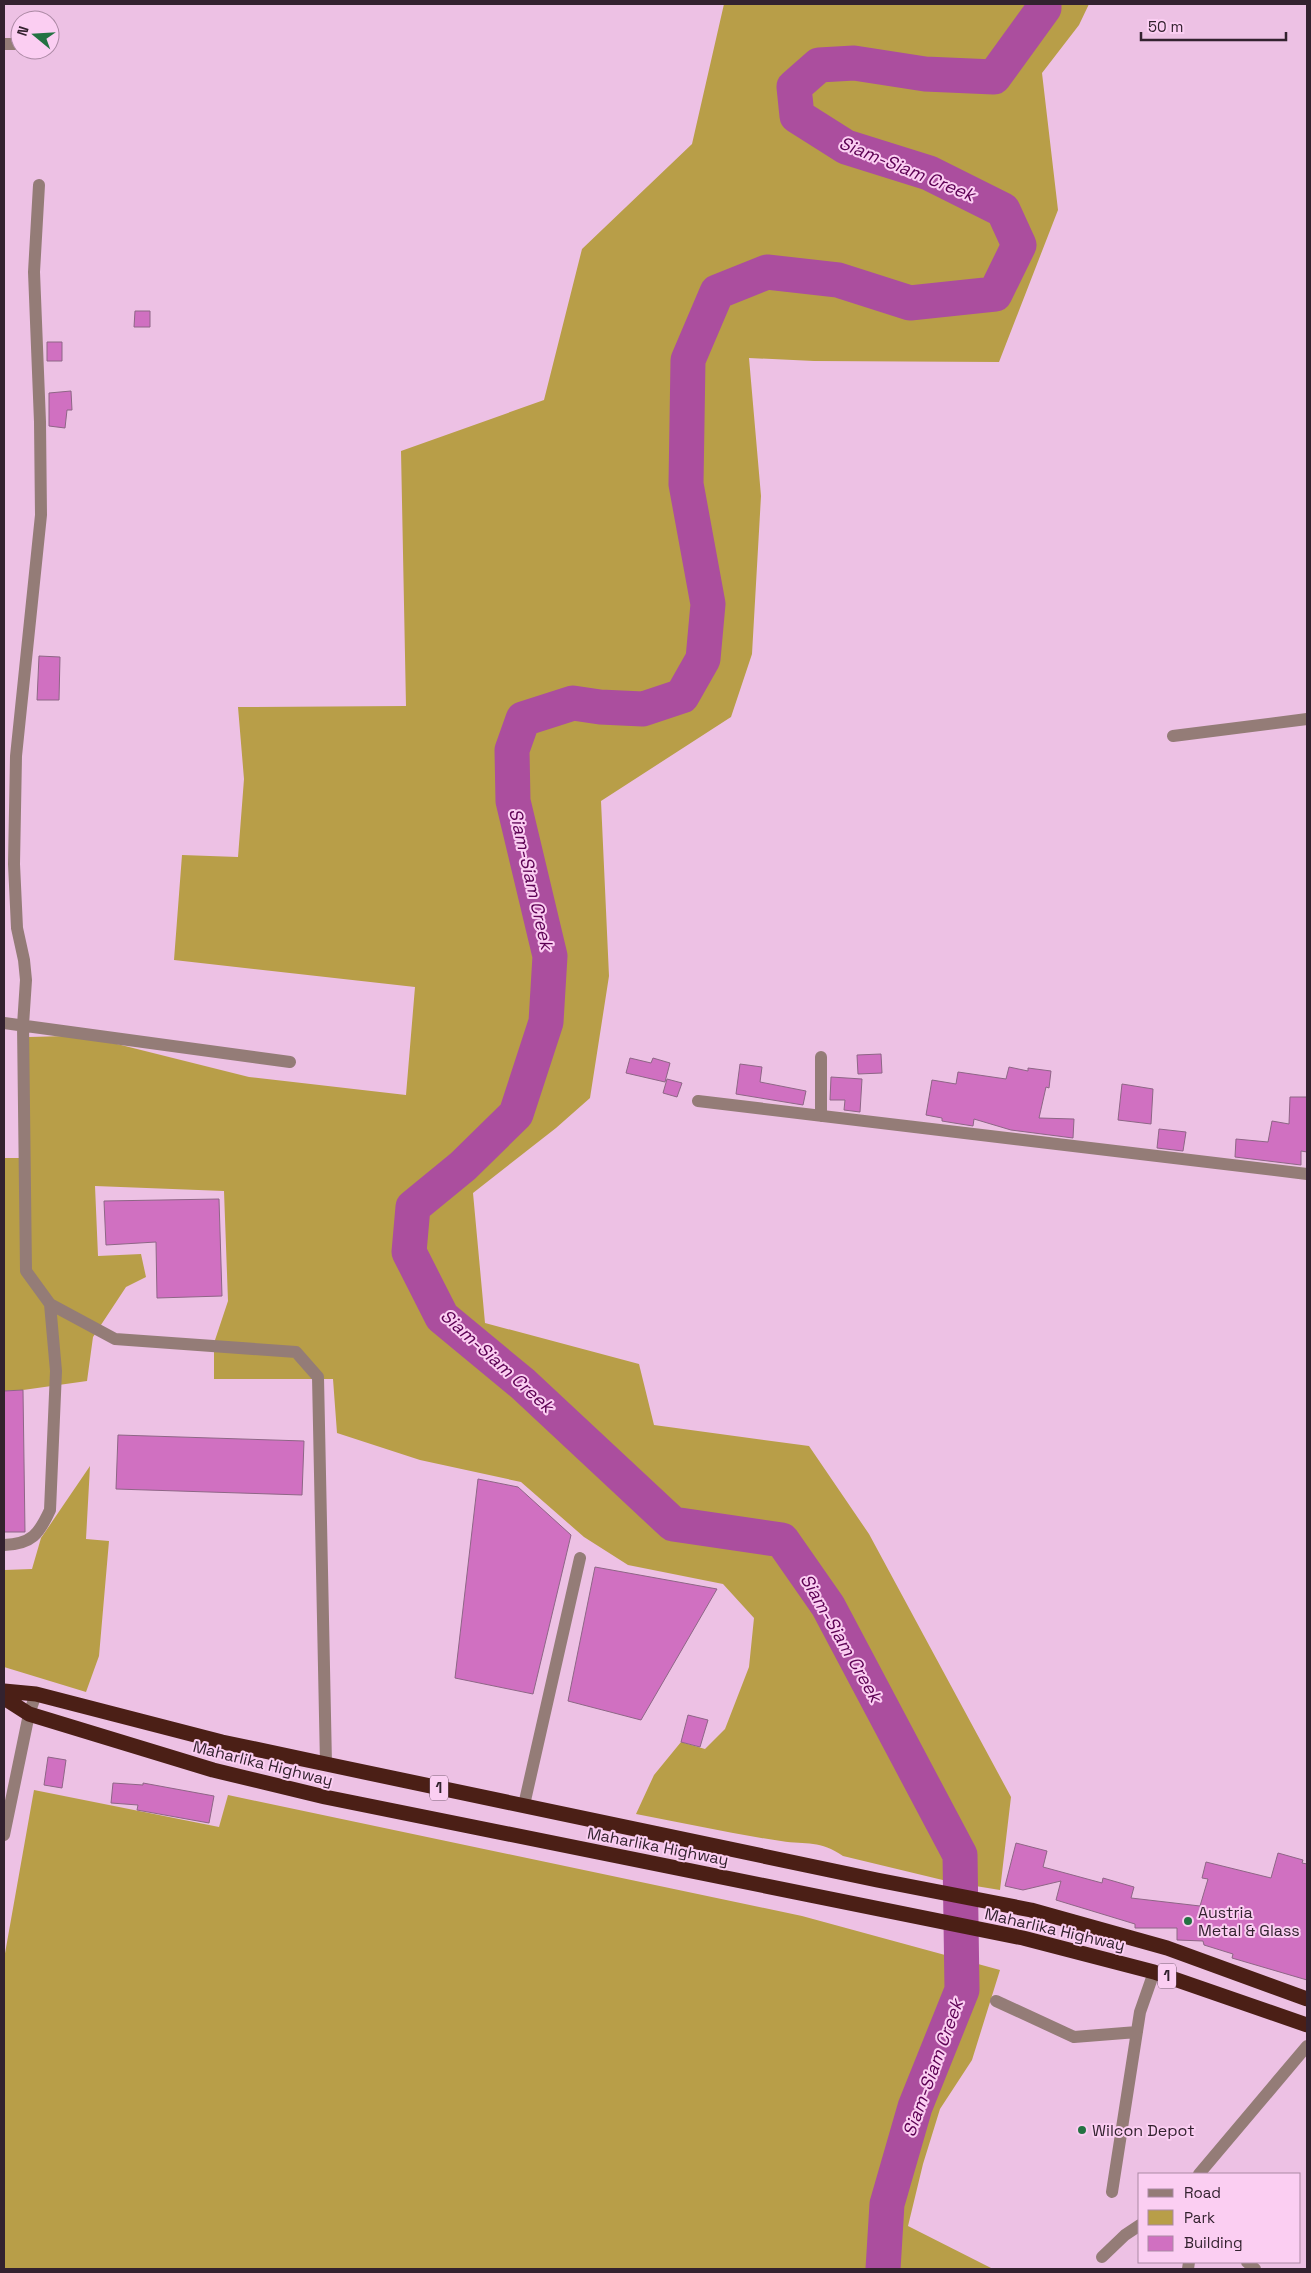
<svg xmlns="http://www.w3.org/2000/svg" width="1311" height="2273" viewBox="0 0 1311 2273" font-family="'Space Grotesk',sans-serif">
<rect width="100%" height="100%" fill="#edc1e4"/>
<!-- green -->
<path fill="#b89e48" d="M724,4H1089L1079,25L1042,73L1058,210L999,362L814,361L749,358L761,496L752,654L731,717L601,801L609,976L590,1098L556,1128L473,1193L485,1323L639,1364L654,1425L809,1446L869,1534L1011,1797L1000,1890L951,1882L843,1856C820,1840 807,1845 781,1841C732,1834 684,1823 636,1814L654,1775L681,1742L705,1749L725,1729L749,1667L754,1618L723,1584L628,1565L584,1537L521,1482L420,1460L337,1433L333,1379H214V1343L228,1301L224,1191L95,1186L98,1256L141,1254L146,1277L126,1287L93,1337L87,1381L23,1390L4,1391V1158H28L29,1037L68,1036L117,1044L249,1077L406,1095L415,987L174,960L182,855L238,857L244,779L238,707L406,706L401,451L544,400L582,249L692,144Z
M90,1466L86,1539L109,1541L99,1656L86,1692L4,1667V1570L32,1569L41,1538Z
M34,1790L219,1827L228,1795L802,1916L1000,1970L972,2060L940,2109L923,2164L908,2226L993,2269H4V1959Z"/>
<g fill="none" stroke-linecap="round" stroke-linejoin="round">
<!-- river -->
<path stroke="#ab4e9e" stroke-width="35" d="M883,2269L887,2204L915,2107L962,1990L960,1855L828,1606L782,1540L673,1524L523,1384L442,1317L409,1252L413,1207L463,1166L516,1114L546,1022L550,956L513,801L512,750L523,719L573,703L600,707L643,709L682,696L703,659L708,604L686,484L688,360L717,292L767,272L838,280L910,303L995,294L1019,245L1003,210L929,173L846,147L797,116L794,87L819,65L854,63L925,74L994,77L1044,8V4"/>
</g>
<!-- building -->
<path fill="#d070c1" stroke="#8e6686" d="M135,311H150V327H134Z
M47,342H62V361H47Z
M71,391L72,410H67L65,428L49,426V393Z
M39,656L60,657L59,700H37Z
M881,1054L882,1073L858,1074L857,1055Z
M630,1058L651,1063L653,1058L670,1063L665,1082L626,1073Z
M740,1064L762,1067L760,1082L806,1091L803,1105L736,1094Z
M1009,1067L1028,1071V1068L1051,1071L1049,1088L1046,1087L1039,1118L1074,1119L1073,1138L1011,1130L974,1119L973,1126L954,1123L942,1121V1118L926,1115L932,1080L956,1084L958,1072L1006,1079Z
M831,1077L862,1079L860,1112L844,1110L845,1100H830Z
M667,1079L682,1083L677,1097L663,1093Z
M1122,1084L1153,1089L1151,1124L1118,1120Z
M1290,1097H1307V1152L1301,1151V1165L1235,1157L1236,1139L1268,1142L1272,1121L1289,1124Z
M1159,1129L1186,1132L1183,1151L1157,1148Z
M219,1199L222,1296L157,1298L156,1242L106,1245L104,1201Z
M23,1390L25,1532H4V1391Z
M118,1435L304,1441L302,1495L116,1489Z
M478,1479L518,1487L571,1535L533,1694L455,1678Z
M595,1567L717,1589L641,1720L568,1701Z
M688,1715L708,1720L700,1747L681,1742Z
M48,1757L66,1760L62,1788L44,1785Z
M113,1783L143,1785V1783L214,1796L209,1823L137,1810L138,1805L111,1803Z
M1016,1843L1047,1851L1043,1867L1102,1883L1103,1878L1134,1887L1131,1898L1200,1906L1208,1879L1202,1878L1206,1862L1271,1878L1278,1853L1303,1860L1302,1863L1307,1864V1980L1232,1958L1233,1954L1204,1945L1203,1941L1177,1940V1928H1135V1924L1056,1900L1061,1881L1023,1890L1005,1886Z"/>
<g fill="none" stroke-linecap="round" stroke-linejoin="round">
<!-- minor -->
<path stroke="#947c77" stroke-width="12" d="M4,44H20
M39,185L34,272L40,422L41,515L16,756L14,864L17,928L24,960L26,980L23,1025L26,1271L50,1304L115,1339L296,1352L318,1377L326,1764
M1173,736L1307,719
M4,1023L290,1062
M821,1057V1116
M698,1101L1307,1174
M4,1545C32,1544 39,1534 50,1510L56,1371L50,1304
M524,1805L580,1558
M4,1835L29,1714L36,1694
M996,2001L1074,2037L1137,2032
M1199,2174L1307,2046
M1112,2192L1140,2012L1154,1972
M1102,2257L1125,2235L1140,2225
M1247,2262L1255,2269
M1188,2269L1189,2262"/>
<!-- highway -->
<path stroke="#4b1f16" stroke-width="15" d="M4,1691L36,1694L222,1742L326,1764L877,1880L1031,1910L1167,1948L1307,1999
M4,1698L29,1714L213,1770L325,1797L1023,1938L1154,1972L1307,2025"/>
</g>
<!-- markers -->
<g fill="#237242" stroke="#fbcef2" stroke-width="2">
<circle cx="1188" cy="1921" r="5"/>
<circle cx="1082" cy="2130" r="5"/>
</g>
<g text-anchor="middle" stroke-width="4" stroke-linejoin="round" paint-order="stroke">
<!-- shield labels -->
<g fill="#fbcef2" stroke="#6f566a" stroke-width="1">
<rect x="430" y="1775.5" width="18" height="25" rx="4"/>
<rect x="1158" y="1963.5" width="18" height="25" rx="4"/>
</g>
<g font-size="15" font-weight="bold" fill="#33222f">
<text x="439" y="1793">1</text>
<text x="1167" y="1981">1</text>
</g>
<!-- street labels -->
<g font-size="16" fill="#33222f" stroke="#fbcef2">
<text transform="translate(263 1763) rotate(14)" y="6">Maharlika Highway</text>
<text transform="translate(658 1846) rotate(11)" y="6">Maharlika Highway</text>
<text transform="translate(1055 1929) rotate(13)" y="6">Maharlika Highway</text>
</g>
<!-- poi labels -->
<g font-size="16" fill="#33222f" stroke="#fbcef2" text-anchor="start">
<text x="1198" y="1918">Austria<tspan x="1198" dy="18">Metal &amp; Glass</tspan></text>
<text x="1092" y="2136">Wilcon Depot</text>
</g>
<!-- water labels -->
<g font-size="18" font-style="italic" fill="#5c0053" stroke="#fbcef2">
<text transform="translate(907 169) rotate(22)" y="6">Siam-Siam Creek</text>
<text transform="translate(531 879) rotate(77)" y="6">Siam-Siam Creek</text>
<text transform="translate(497 1361) rotate(42)" y="6">Siam-Siam Creek</text>
<text transform="translate(841 1638) rotate(60)" y="6">Siam-Siam Creek</text>
<text transform="translate(933 2068) rotate(-70)" y="6">Siam-Siam Creek</text>
</g>
</g>
<!-- border -->
<rect width="1311" height="2273" fill="none" stroke="#33222f" stroke-width="10"/>
<!-- legend -->
<rect x="1138" y="2173" width="162" height="90" fill="#fbcef2" stroke="#ab89a4"/>
<rect x="1148" y="2189" width="25" height="8" fill="#947c77" stroke="#ab89a4"/>
<text x="1184" y="2198" font-size="15" fill="#33222f">Road</text>
<rect x="1148" y="2210" width="25" height="15" fill="#b89e48" stroke="#ab89a4"/>
<text x="1184" y="2223" font-size="15" fill="#33222f">Park</text>
<rect x="1148" y="2236" width="25" height="15" fill="#d070c1" stroke="#ab89a4"/>
<text x="1184" y="2248" font-size="15" fill="#33222f">Building</text>
<!-- north arrow -->
<g transform="translate(35 35) rotate(288)"><circle r="24" fill="#fbcef2" stroke="#ab89a4"/>
<path d="M0-4L9 19L0 12L-9 19Z" fill="#237242"/>
<text y="-8" font-size="14" font-weight="bold" text-anchor="middle" fill="#33222f">N</text>
</g>
<!-- scale -->
<path d="M1141 32v8h145v-8" fill="none" stroke="#33222f" stroke-width="2.5"/>
<text x="1148" y="32" font-size="15" fill="#33222f" stroke="#fbcef2" stroke-width="4" paint-order="stroke">50 m</text>
</svg>
